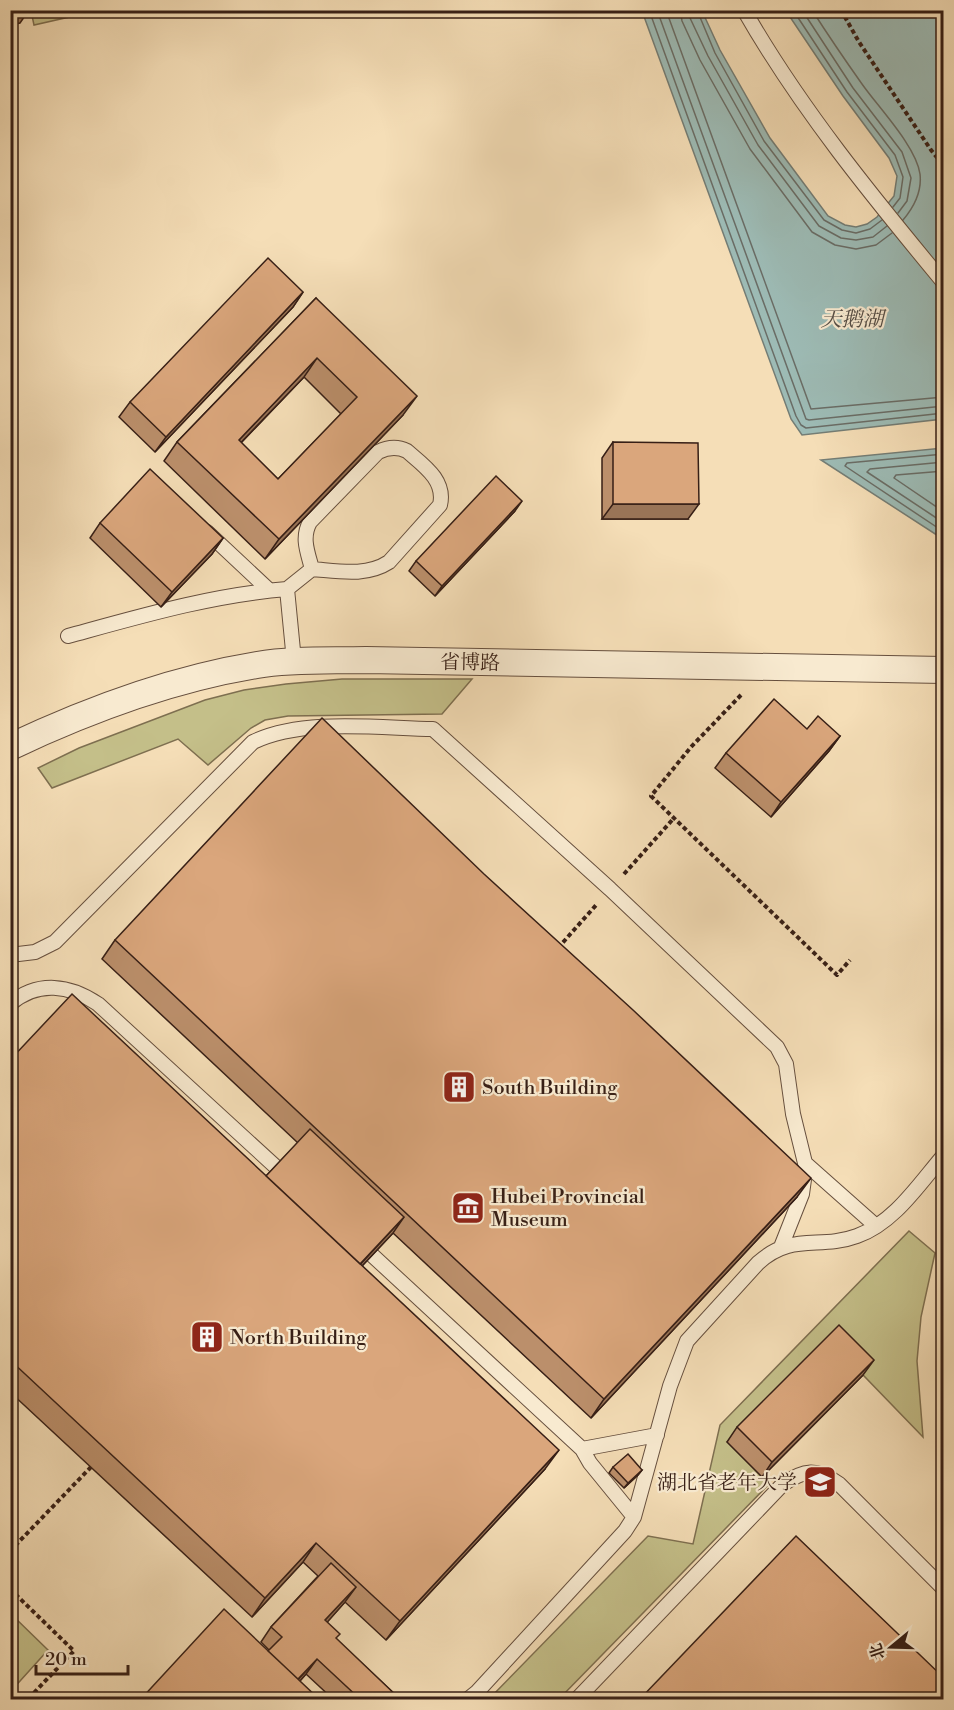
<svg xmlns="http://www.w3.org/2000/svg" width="954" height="1710" viewBox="0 0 954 1710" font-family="'Libre Bodoni','Noto Serif SC',serif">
<rect width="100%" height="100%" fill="#f5deb7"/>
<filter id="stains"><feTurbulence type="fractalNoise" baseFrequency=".00333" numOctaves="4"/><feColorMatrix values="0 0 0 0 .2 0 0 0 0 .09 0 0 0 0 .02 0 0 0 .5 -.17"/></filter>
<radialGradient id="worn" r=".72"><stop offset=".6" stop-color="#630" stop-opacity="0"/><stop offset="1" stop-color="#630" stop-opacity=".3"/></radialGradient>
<!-- green -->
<path fill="#c4bf89" stroke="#7e6f50" stroke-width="1.5" d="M31,11V10L96,11L34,25Z
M342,679H472L442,714L288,716L265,720L251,728L208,765L178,739L52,788L38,768L79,748L205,700L244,690L286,684Z
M909,1231L935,1253L921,1317L917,1361L923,1437L863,1375L727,1442L769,1484L559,1699L488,1700L648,1536L693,1544L720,1425Z
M11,1614L48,1650L11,1691H10Z"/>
<!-- water -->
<path fill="#9dbbb5" stroke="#747d75" stroke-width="1.5" d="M642,11H702L720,50L770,138L828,216L845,225L856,227L867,224L877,217L894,196L897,176L889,158L843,96L786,11H943V419L802,435L791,419Z
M943,448V539L821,460Z"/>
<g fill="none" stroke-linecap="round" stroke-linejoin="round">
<!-- shore -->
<path stroke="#6a6d66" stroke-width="1.5" d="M649,10L796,416L801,425L806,428L944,413
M657,10L806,419L809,420L944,406
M666,10L811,409L944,397
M680,10L682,21L700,60L750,149L812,232L835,245L856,249L876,245L892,233
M689,10L690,18L708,56L758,145L819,226L841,238L856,240L873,237L887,226
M697,10L715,53L764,141L824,220L842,230L856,233L870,229L882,220
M793,10L847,92L895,155L903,177L900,198L893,207
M802,10L853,88L902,152L911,178L907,201L898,213
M812,10C828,35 845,60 862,84C878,107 916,146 920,174C922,191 914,207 903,220
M944,454L847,463L845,466L944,532
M944,462L870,469L867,472L944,523
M944,471L896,475L894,478L944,512"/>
<defs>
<path id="lane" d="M744,10C800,108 872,196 944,283
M207,532L269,590
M287,589L312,569C338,571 366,577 389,562L440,505C446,480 423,465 407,451C397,446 388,447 378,452L310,522C301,538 308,553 312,569
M68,636C141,616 212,595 287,589L294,661
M10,955L35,952L55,942L253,742C303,718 377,728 433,729L610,889L777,1047L786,1064L793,1114L805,1163L876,1226
M10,1004C38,980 70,985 98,1004L289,1179
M359,1243L582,1449L590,1463L634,1517
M781,1247L802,1194L805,1172
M582,1449L657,1435
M467,1700L477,1692L625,1531L634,1517L670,1386L687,1341L758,1263C792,1232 819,1250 857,1236C894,1223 919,1184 944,1155
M576,1700L782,1485C804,1469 817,1468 839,1484L944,1589"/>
<path id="street" d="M10,747C88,710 171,679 257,665C293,659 330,661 366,660L944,670"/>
</defs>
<!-- lane casing -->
<use href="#lane" stroke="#664f3e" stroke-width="16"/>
<!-- street casing -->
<use href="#street" stroke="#664f3e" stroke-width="28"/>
<!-- path -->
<path stroke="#371f16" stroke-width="4" stroke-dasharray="4.5 3" stroke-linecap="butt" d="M841,10L859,42L931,150L944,166
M741,695L691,747L651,796L837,975L850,960
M624,874L674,818
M558,948L597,904
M10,1551L91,1467
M10,1589L74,1651L27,1700"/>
<!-- lane -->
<use href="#lane" stroke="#f8ead0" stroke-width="14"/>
<!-- street -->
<use href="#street" stroke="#f8ead0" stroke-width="26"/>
</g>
<!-- wall -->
<path fill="#bb8f6b" stroke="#371f16" stroke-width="1.5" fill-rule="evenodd" d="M303,292L293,307L155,452L119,417L130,402Z
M316,298L403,415L265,559L164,461L177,442ZM304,377L341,414L278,479L241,443Z
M613,442L688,519H602V458Z
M515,511L435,596L409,571L416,561Z
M100,523L223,538L212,554L161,607L90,538Z
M807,729L840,736L829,751L771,817L715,768L726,753Z
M115,940L797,1197L591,1418L393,1233L362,1266L545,1469L386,1640L345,1602L327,1622L336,1639L401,1700H334L306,1674L300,1681L261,1642L271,1627L318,1576L303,1562L252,1617L10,1392V1060L266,1176L298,1143L102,959Z
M863,1375L762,1477L727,1442L737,1427Z
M613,1467L642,1470L638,1475L624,1488L609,1473Z"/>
<!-- shaded-wall -->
<path fill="#997457" stroke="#371f16" stroke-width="1.5" d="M10,10H29L20,23L10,25Z
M303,292L293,307L155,452L166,437Z
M317,358L304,377L225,459L239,440Z
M417,396L403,415L265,559L279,539Z
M522,501L515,511L435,596L442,586Z
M613,504H699L688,519H602Z
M223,538L212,554L161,607L172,592Z
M840,736L829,751L771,817L781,802Z
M811,1178L797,1197L591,1418L604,1399Z
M404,1217L393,1233L346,1283L357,1268Z
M874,1360L863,1375L762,1477L772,1462Z
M559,1450L545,1469L386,1640L400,1621Z
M642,1470L638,1475L624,1488L628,1483Z
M316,1543L303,1562L252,1617L265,1598Z
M356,1587L345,1602L315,1636L325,1620Z
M317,1659L306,1674L285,1698L295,1683Z"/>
<!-- building -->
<path fill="#daa67c" stroke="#371f16" stroke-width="1.5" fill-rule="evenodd" d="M268,258L303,292L166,437L130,402Z
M316,298L417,396L279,539L177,442ZM317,358L357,397L278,479L239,440Z
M613,442L698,443L699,504H613Z
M150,469L223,538L172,592L100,523Z
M496,476L522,501L442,586L416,561Z
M774,699L807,729L818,716L840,736L781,802L726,753Z
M322,718L484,874L633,1010L811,1178L604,1399L115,940Z
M72,994L559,1450L400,1621L316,1543L265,1598L10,1360V1060Z
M310,1129L404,1217L360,1264L266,1176Z
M839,1325L874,1360L772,1462L737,1427Z
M628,1454L642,1470L628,1483L613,1467Z
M796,1536L944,1678V1700H639Z
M331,1563L356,1587L325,1620L340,1634L336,1638L401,1700H361L317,1659L298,1679L268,1651L282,1637L271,1627Z
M224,1609L320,1700H140Z"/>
<!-- icons -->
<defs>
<symbol id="building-square" viewBox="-11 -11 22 22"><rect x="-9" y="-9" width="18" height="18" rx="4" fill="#8f2418" stroke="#f8ead0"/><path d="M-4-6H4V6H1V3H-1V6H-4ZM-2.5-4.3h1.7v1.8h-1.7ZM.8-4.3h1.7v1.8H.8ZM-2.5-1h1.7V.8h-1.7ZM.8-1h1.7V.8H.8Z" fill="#fff"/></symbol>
<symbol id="museum-square" viewBox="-11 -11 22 22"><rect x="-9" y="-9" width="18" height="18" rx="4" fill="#8f2418" stroke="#f8ead0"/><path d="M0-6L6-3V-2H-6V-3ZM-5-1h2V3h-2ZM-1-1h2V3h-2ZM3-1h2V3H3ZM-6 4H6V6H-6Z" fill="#fff"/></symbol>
<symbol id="university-square" viewBox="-11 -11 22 22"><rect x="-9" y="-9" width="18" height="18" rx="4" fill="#8f2418" stroke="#f8ead0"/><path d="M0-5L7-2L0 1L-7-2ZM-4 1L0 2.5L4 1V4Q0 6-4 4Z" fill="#fff"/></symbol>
</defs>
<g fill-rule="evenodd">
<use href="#building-square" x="440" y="1068" width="38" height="38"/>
<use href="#museum-square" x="449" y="1189" width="38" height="38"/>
<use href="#building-square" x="188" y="1318" width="38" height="38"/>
<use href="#university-square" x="801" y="1463" width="38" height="38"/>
</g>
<g text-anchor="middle" stroke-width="4.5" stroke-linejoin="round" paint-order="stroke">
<!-- street labels -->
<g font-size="20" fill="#371f16" stroke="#f8ead0">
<text transform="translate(470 662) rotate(1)" y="7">省博路</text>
</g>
<!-- poi labels -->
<g font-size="20" fill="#371f16" stroke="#f8ead0" text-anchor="start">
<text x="482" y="1094">South Building</text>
<text x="491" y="1203">Hubei Provincial<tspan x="491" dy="23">Museum</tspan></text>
<text x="230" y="1344">North Building</text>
<text x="797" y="1489" text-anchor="end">湖北省老年大学</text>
</g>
<!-- water labels -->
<g font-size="21" font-style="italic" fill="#564e46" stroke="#f8ead0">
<text x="852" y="326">天鹅湖</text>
</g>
</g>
<!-- margin -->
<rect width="954" height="1710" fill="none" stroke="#f5deb7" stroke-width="36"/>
<rect x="12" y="12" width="930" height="1686" fill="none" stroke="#371f16" stroke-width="3"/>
<rect x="18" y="18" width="918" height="1674" fill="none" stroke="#371f16" stroke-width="1.5"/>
<!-- north arrow -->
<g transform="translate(891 1647) rotate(251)" stroke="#f8ead0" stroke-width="4.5" paint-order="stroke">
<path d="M0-4.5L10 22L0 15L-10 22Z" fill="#371f16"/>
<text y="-9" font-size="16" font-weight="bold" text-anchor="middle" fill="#371f16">北</text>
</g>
<!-- scale -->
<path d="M36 1665v9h92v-9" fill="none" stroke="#371f16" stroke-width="3"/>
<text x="45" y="1665" font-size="18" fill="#371f16" stroke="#f8ead0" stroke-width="4.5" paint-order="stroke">20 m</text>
<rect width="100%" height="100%" filter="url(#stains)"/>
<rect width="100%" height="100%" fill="url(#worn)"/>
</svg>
